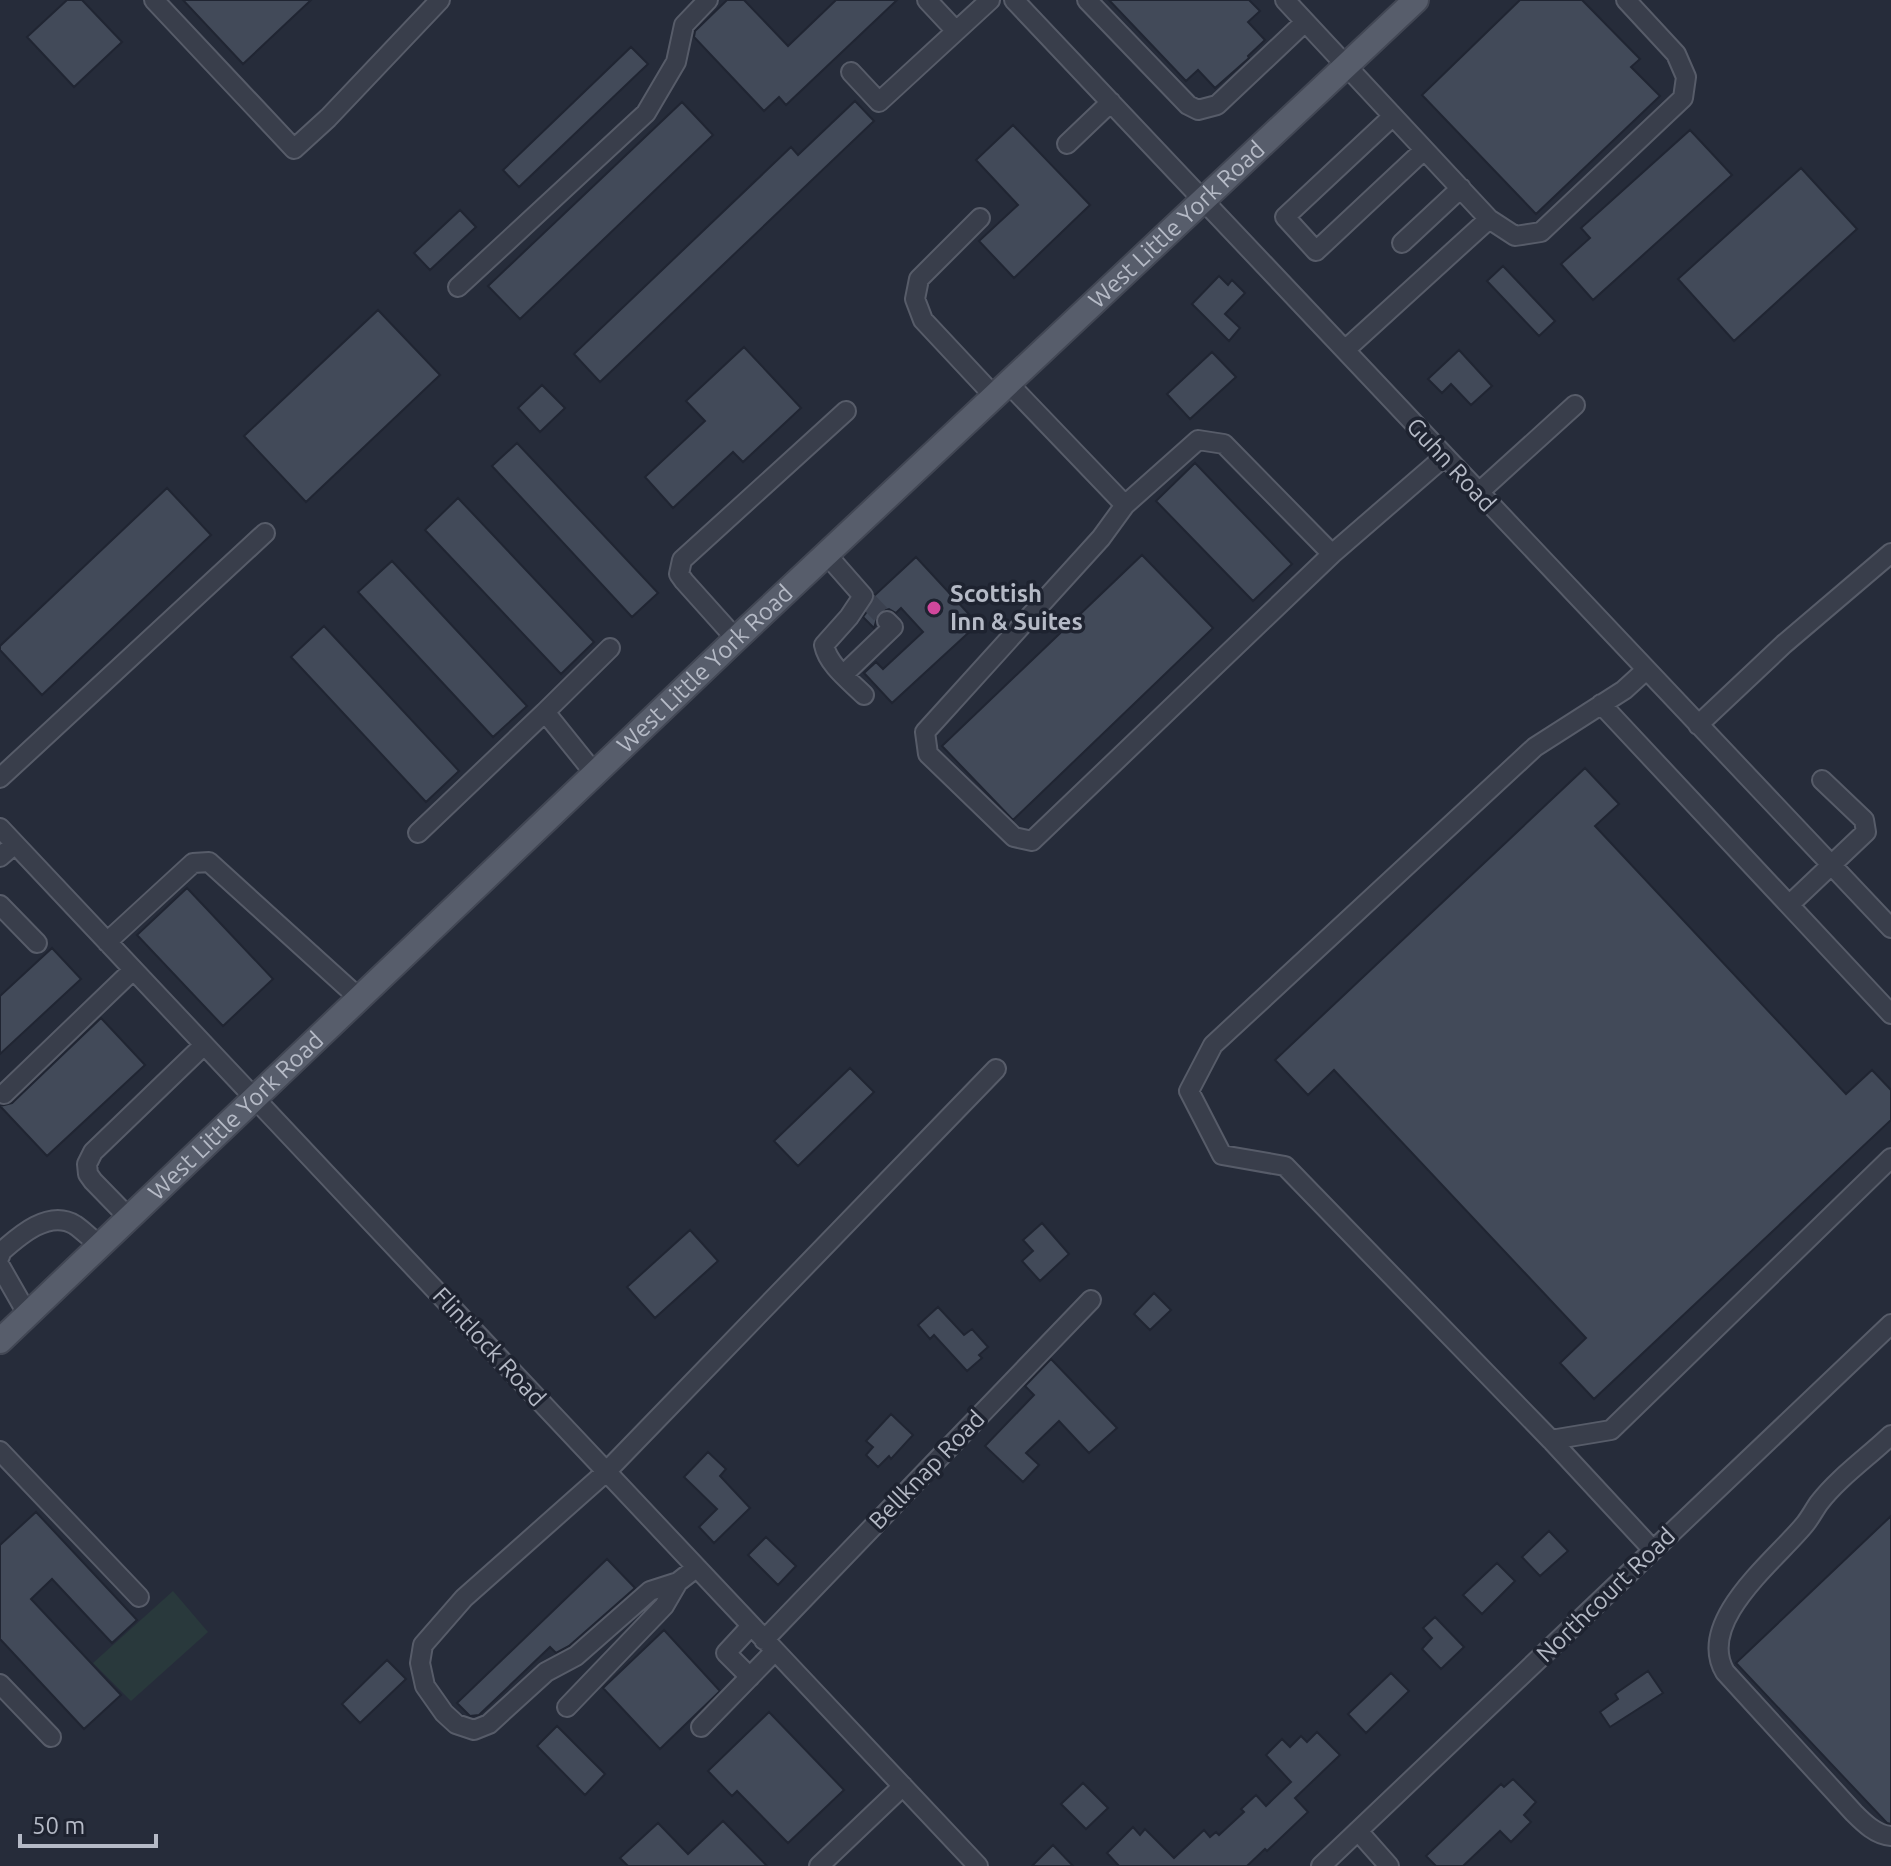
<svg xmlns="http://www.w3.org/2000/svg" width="1891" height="1866" viewBox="0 0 1891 1866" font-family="Ubuntu,sans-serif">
<rect width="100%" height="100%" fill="#262c3a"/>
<!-- green -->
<path fill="#29393c" d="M173,1591L208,1632L131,1701L93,1663Z"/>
<!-- building -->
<path fill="#424a59" stroke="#202532" stroke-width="2" d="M67,0H82L122,42L74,87L27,37Z
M183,0H311L243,64Z
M727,0H744L788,46L836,0H897L786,105L779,97L764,111L694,37L695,31Z
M1109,0H1249L1260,11L1248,22L1265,40L1248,56L1249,58L1215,88L1198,70L1186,81Z
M1520,0H1582L1640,59L1631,67L1660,96L1536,214L1422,95Z
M631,47L648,64L519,187L503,170Z
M855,101L874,121L600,382L574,354L791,147L798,155Z
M682,102L713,135L520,319L488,286Z
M1013,125L1090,205L1014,278L979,241L1018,205L976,160Z
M1690,130L1732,175L1593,300L1561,264L1590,238L1581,228Z
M1801,168L1857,229L1734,341L1678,279Z
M460,210L476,227L430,270L414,253Z
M1503,266L1555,321L1539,336L1487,281Z
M1219,276L1228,285L1232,280L1245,293L1225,314L1240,328L1229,341L1192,304Z
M378,310L440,375L306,502L244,436Z
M744,347L801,408L743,462L733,452L673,508L645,477L705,421L686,401Z
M1459,350L1492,386L1471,405L1451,384L1442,393L1428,379Z
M1212,352L1236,377L1190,419L1167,394Z
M542,385L565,408L540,432L518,408Z
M517,443L658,593L632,617L492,466Z
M1195,463L1292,564L1253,601L1156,501Z
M167,488L211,535L42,695L0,650V646Z
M458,498L594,642L561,674L425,530Z
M1142,555L1213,628L1013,820L942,746Z
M916,557L978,624L892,703L864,673L876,662L883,669L923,632L901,608L896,613L889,609L879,612L874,628L863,617L873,603L875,595Z
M392,561L527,706L493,737L358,592Z
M324,626L459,771L426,802L291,657Z
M1585,768L1619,804L1595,826L1846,1094L1872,1070L1891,1090V1120L1594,1399L1560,1363L1586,1338L1334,1070L1308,1095L1275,1060Z
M187,888L273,979L223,1026L137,935Z
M52,948L81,979L0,1054V996Z
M101,1018L145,1065L47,1156L0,1106L12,1103Z
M850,1068L874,1092L798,1166L774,1141Z
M1042,1223L1069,1254L1040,1281L1022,1261L1033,1251L1023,1240Z
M690,1230L718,1261L655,1318L627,1287Z
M1154,1293L1171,1310L1150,1330L1134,1314Z
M938,1307L964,1335L972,1329L988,1347L979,1355L982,1358L967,1371L934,1335L930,1339L918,1325Z
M1051,1359L1117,1428L1089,1453L1059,1421L1026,1453L1039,1465L1023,1482L985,1446L1034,1395L1025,1386Z
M891,1414L913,1435L891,1459L889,1456L878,1467L866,1455L873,1447L866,1441Z
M708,1452L726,1469L720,1476L750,1508L714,1543L699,1527L717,1509L684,1477Z
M36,1512L137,1620L112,1643L52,1579L31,1599L121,1695L84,1729L0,1639V1545Z
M1891,1516V1824L1887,1823L1736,1663Z
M1549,1531L1568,1551L1540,1576L1522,1557Z
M766,1537L796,1566L778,1585L748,1555Z
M607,1559L635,1588L569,1646L556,1653L550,1647L479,1715L470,1716L457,1703Z
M1497,1563L1515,1581L1482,1614L1463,1595Z
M1435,1617L1464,1647L1441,1669L1422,1649L1432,1638L1423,1628Z
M664,1630L720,1691L660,1749L603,1688Z
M387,1660L406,1679L360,1723L342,1704Z
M1648,1671L1663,1693L1610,1727L1600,1712L1618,1699L1615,1694Z
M1391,1673L1409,1691L1366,1733L1348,1714Z
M769,1712L844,1790L788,1843L737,1791L732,1796L708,1771Z
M557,1726L605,1774L585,1795L537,1746Z
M1317,1732L1340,1755L1295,1798L1308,1812L1267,1851L1265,1849L1247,1866H1119L1107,1853L1133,1827L1140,1835L1145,1829L1174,1858L1204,1830L1210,1837L1216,1832L1219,1835L1244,1812L1241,1809L1256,1795L1266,1806L1291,1782L1266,1755L1282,1739L1290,1747L1301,1736L1307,1742Z
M1513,1779L1536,1802L1524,1815L1531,1822L1511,1842L1500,1831L1463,1866H1436L1426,1856L1501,1784L1504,1787Z
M1083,1783L1108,1808L1086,1829L1061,1804Z
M723,1821L767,1866H628L620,1858L658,1823L688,1854Z
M1053,1845L1073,1866H1032Z"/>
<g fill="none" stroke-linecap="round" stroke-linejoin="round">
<!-- minor-tunnel -->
<path stroke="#3b414f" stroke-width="18" stroke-dasharray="18 9" stroke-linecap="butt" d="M868,601L887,621"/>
<defs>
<path id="minor" d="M154,0L294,149L328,118L440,0
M927,0L956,31
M1014,0L1891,928
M1087,0L1188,105L1198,110L1217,105L1305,22
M1285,0L1489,219L1515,236L1541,232L1683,98L1686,77L1676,54L1626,0
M851,72L879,102L990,0
M1392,117L1285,217L1316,251L1424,150
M1067,144L1111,102
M980,218L919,279L915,299L923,320L995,397
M1402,243L1461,188
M458,287L646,113L676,62L684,25L708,0
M1345,350L1489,219
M1009,384L1125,505
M1478,493L1575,405
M1332,554L1224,444L1198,440L1125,505L1101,538L925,732L928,754L1014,837L1032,841L1332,554L1444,457
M827,555L863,596L849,617L824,645C828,665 850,681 864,695
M736,639L684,581L679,574L682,560L846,411
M1646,670L1624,690L1535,747L1213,1045L1189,1091L1222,1155L1285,1166L1551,1440L1611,1430L1891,1158
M844,674L893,627L887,621
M1601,704L1891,1014
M1698,725L1784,644L1891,553
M595,774L545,712L610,648
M0,778L265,533
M0,828L978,1866
M418,833L545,712
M0,857L15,844
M0,905L37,943
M1789,905L1866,832L1864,820L1822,780
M107,942L193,863L209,862L360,999
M4,1094L133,970
M130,1219L93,1181L88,1174L87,1164L93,1152L203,1046
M0,1256L1,1252C19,1236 49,1209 75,1225C84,1231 92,1240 101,1246
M0,1266L28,1315
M1891,1435C1868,1457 1838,1478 1819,1503C1814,1510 1810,1518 1805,1524C1777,1559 1695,1621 1725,1672L1854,1813C1864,1823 1876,1835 1891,1836
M1551,1440L1653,1550
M0,1451L139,1597
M696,1568L678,1582L650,1591L576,1656L546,1672L489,1724L474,1730L456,1724L444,1713L425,1686L420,1663L423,1645L464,1598L606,1472L996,1069
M764,1640L1091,1300
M750,1677L726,1653L751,1626
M0,1684L51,1737
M567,1707L664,1606L678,1582
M701,1727L775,1651
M1358,1831L1389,1866
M819,1866L903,1786
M1321,1866L1891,1324"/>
<g id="major">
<path id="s1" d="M0,1341L736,639L1416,0"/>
</g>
</defs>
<!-- minor casing -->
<use href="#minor" stroke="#575c69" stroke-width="22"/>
<!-- major casing -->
<use href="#major" stroke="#424754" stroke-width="28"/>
<!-- minor -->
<use href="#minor" stroke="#393e4b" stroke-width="18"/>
<!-- major -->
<use href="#major" stroke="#575d6b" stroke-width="24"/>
</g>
<!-- markers -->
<circle fill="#d1479c" stroke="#1e2330" stroke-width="3" cx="934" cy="608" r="8"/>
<g text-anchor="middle" stroke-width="7" stroke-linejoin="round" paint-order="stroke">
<!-- street labels -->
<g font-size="24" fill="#b5bac6" stroke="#1e2330">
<text dy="8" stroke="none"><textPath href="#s1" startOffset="1622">West Little York Road</textPath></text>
<text transform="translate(1451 465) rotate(47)" y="8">Guhn Road</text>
<text dy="8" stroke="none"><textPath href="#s1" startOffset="974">West Little York Road</textPath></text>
<text dy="8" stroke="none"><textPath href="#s1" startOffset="326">West Little York Road</textPath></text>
<text transform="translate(489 1347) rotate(47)" y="8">Flintlock Road</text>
<text transform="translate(927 1470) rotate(-46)" y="8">Bellknap Road</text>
<text transform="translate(1606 1595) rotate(-44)" y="8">Northcourt Road</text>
</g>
<!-- poi labels -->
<g font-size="24" font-weight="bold" fill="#b5bac6" stroke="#1e2330" text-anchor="start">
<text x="950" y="602">Scottish<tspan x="950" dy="28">Inn &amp; Suites</tspan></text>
</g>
</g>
<!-- scale -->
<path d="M20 1834v12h136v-12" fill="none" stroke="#b5bac6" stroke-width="4"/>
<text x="32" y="1834" font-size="24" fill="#b5bac6" stroke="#1e2330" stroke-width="6" paint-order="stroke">50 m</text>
</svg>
